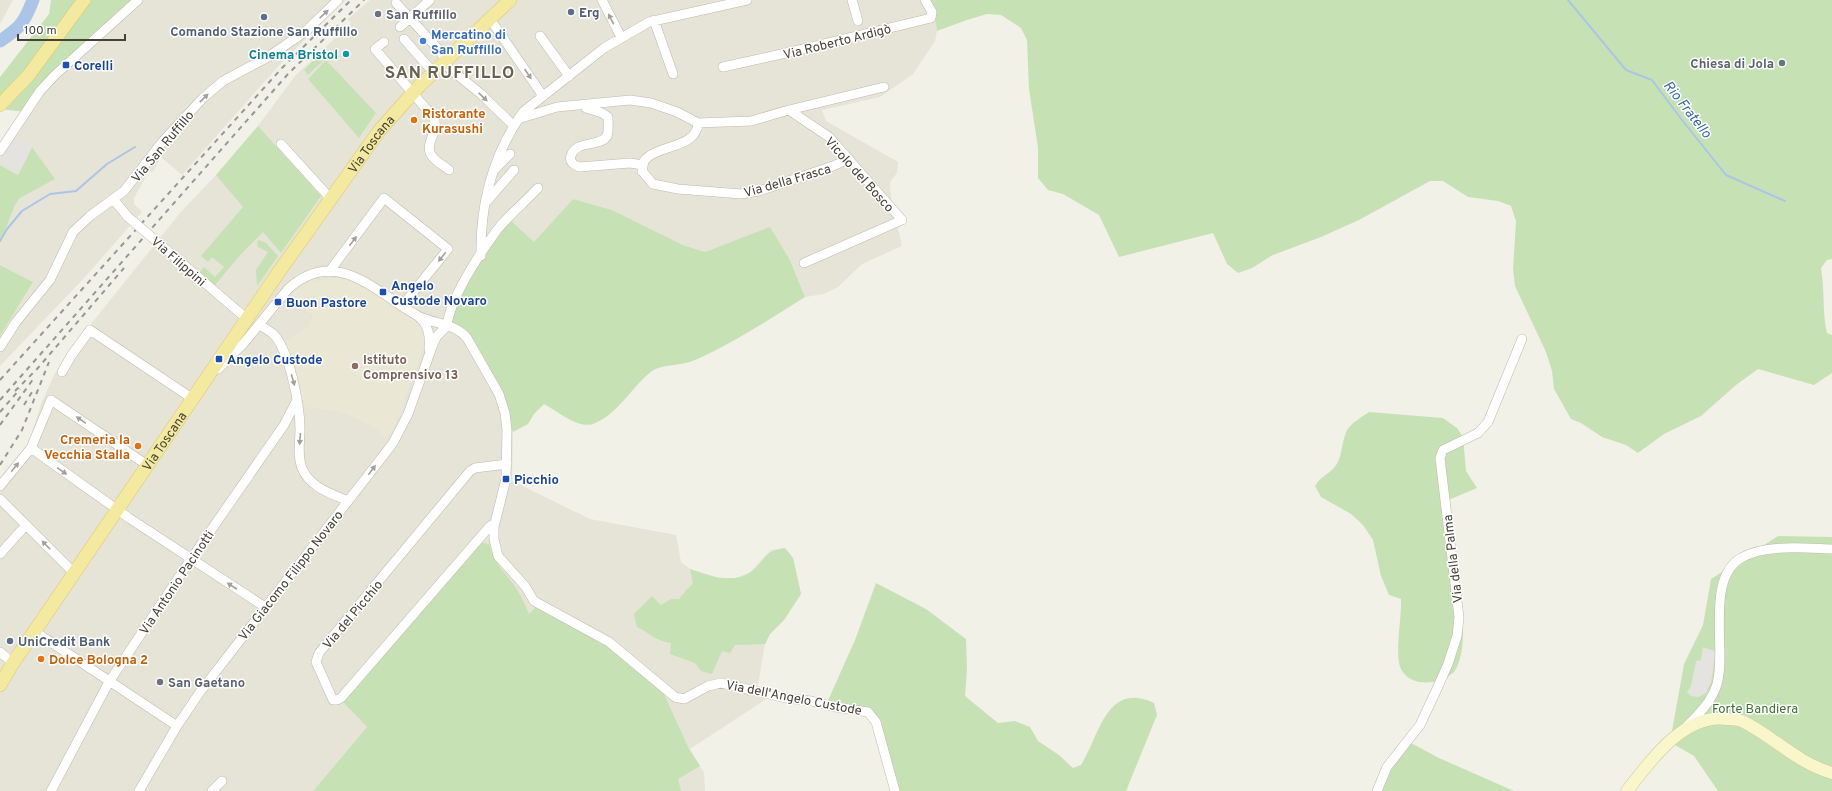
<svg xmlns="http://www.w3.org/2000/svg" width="1832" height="791" viewBox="0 0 1832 791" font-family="Overpass,sans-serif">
<rect width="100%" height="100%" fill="#f2f1e8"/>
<!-- residential -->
<path fill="#e6e3d7" d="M0,0H13L0,24Z
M141,0H346L281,63L182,175L161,157L153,172L149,171L134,198V204L142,212L85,277L0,366V336L33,282L0,265V244L15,205L20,198L54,179L32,147L18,175L0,165V147L49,83Z
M370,0H928L935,16L937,31L935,41L913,74L880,97L822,110L826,121L898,162L897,173L890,182L891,200L902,246L862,264L838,287L824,294L805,297L790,260L770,228L705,252L683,245L612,210L573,199L534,243L510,220L460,330L480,356L513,432L512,481L590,519L676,535L681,562L690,569L718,578H736L750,572L771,550L785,548L793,558L801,594L784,620L770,634L765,644L757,690L774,694L690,749L704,773L705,791H656L529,614L518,591L499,568L492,555L489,544L341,700L367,727L313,791H0V480L28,444L42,402L55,373L87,329L180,213L216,175L258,126L295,76L351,23L348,19Z"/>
<!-- education -->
<path fill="#eae7d4" d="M331,278L348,280L364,286L419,323L424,335V347L396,424L386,440L377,430L362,421L338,411L305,407L286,341L307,328L313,316L290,298L295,290L309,282Z"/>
<!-- green -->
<path fill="#c6e2b5" d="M51,0H141L83,52L26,112L0,109V77L49,14Z
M928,0H1832V259L1827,260L1821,268C1825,290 1822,312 1827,333L1832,335V373L1814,385L1758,369L1736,385L1701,416L1664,434L1638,453L1626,445L1602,437L1581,423L1571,419L1554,389L1552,371L1546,352L1515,286L1513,269L1516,221L1511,206L1498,201L1468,197L1443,181H1430L1359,220L1321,237L1273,255L1252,268L1238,273L1227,264L1213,233L1119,257L1099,215L1063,194L1048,190L1038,178V148L1029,89L1027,40L1021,28L1001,15L987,14L967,20L937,31L935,16Z
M320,54L325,59L308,75L304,70Z
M326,60L376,113L359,138L308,79Z
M258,126L321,196L281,253L263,232L242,253L215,285L200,272L204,267L215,277L224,267L212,257L208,262L201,256L243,207L216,175Z
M32,147L55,179L20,198L15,205L0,244V165L18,175Z
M573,199L612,210L683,245L705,252L770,227L790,260L805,297C770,319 734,343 695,360C682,366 662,364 652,371C632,386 618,415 593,424C578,429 557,411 544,404L534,414L528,424L513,432L480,356L460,330L445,315L469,277L510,220L534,242Z
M259,240L266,243L278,256L257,286L256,270L268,252L258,247L257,242Z
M0,265L33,282L0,336Z
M1369,412L1443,418L1457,428L1463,437L1466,471L1477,488L1446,501C1452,530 1455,559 1459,588C1461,609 1465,629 1462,649C1461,655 1458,668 1454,672C1441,685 1410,688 1401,669C1394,656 1402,617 1401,599L1389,595L1381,576L1373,540L1363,525L1351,514L1321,497L1315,486C1320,477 1326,476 1333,469C1343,459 1341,442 1347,430C1352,422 1362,417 1369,412Z
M1778,536L1832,537V791H1718L1694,756L1670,742L1684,664L1703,625L1711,579Z
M477,542L489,544C493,560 501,569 511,581C519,591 524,602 529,614L536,607L605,641L641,671L664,694L689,749L700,766L678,779L681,791H313L367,727L341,700Z
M785,548L793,558L801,594L784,620L770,634L765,644L735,645L730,653L722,651L712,674L701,671L695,663L670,654L671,643C653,640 652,634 637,627L634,614L652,596L661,605L671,599H679L687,589L691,586L693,583L690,569C708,575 732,585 751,572C767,560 761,552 785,548Z
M876,583L926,609L966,639L967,669L965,696L998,723L1015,721L1030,727L1038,741L1059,755L1073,768L1081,765C1100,735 1106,681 1154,703L1157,715L1126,791H895L869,716L826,705L855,640Z
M1409,742L1439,758L1514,791H1378L1387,772Z"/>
<!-- parking -->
<path fill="#e4e3df" d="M408,36L431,62L420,72L398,45Z
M12,133L32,147L19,173L0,163V151Z
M1703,647L1716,652L1711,682L1706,693L1698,697L1691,696L1687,692L1691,686L1696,661L1701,660Z"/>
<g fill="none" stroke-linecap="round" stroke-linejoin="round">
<!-- stream -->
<path stroke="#abc5e9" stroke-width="2" d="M1568,0L1626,70L1652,80L1682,120L1726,175L1785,201
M0,241L7,229L22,211L50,194L76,191L107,164L135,147"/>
<!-- river -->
<path stroke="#abc5e9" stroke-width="13" d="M0,41C21,27 24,23 33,0"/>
<defs>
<path id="street" d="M602,0L621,37
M852,0L858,21
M396,3L440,51L449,68L481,94L513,125
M490,19L543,96
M654,20L673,74
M400,27L430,0
M540,36L569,76
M404,39L433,72
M384,42L375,49L434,118C440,131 423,144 432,156C436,162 444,166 449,170
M723,67L799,50L931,18L932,12L925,0
M585,104L586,108L602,113L608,117C608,122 609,131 607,136C601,147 575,140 571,156C569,162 574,165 579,167L630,163L643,165
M789,110L829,137L902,220L804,263
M518,119L557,107L630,100L651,103L677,112L698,123L751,121L789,110L884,87
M698,123C697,149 657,144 644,161L642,171L653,184L678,189L741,194L759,191L833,166L849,159
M281,144L330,198
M0,151L40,91L55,75L138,0
M494,170L510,154
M113,199L128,217
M487,201L514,170
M162,246L247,319
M481,256C480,203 493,155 523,112L604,48L649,22L747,0
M329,272L384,198L448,249L402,306
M419,317C429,326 430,336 429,349
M259,325C263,327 268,330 272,333C289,347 300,406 300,429C300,441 297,456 302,468C309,487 332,494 348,501
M447,326C450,298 480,253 497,230C509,215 525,202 538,188
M0,347L16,322L50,280L73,232L90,216L124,191L163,141L203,98L223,81L268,57L306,31L338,0
M218,369L243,344L288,289C336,245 376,293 418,316C434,324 454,323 467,338L499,394L505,413L507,430L506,479L494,527V539L498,556L525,586L534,601L609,642L675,697L684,699L708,686L721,683L786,698L811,701L835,707L868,712L876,722L895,791
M62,372L71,356L90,330L193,399
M31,448L129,518L265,607
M0,486L31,448L51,400L147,465
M0,499L74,573
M495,523L490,526L341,698L337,700H333L316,662L319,653L470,471L475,468L507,464
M0,554L26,525
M34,631L177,726
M0,652L13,663
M1687,726C1699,714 1712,701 1717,684C1727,650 1705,579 1741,558C1765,544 1804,548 1831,549
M51,791L109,682L191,559L284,425L297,400
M139,791L177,726L200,692L393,443L408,414L433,344L437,336L447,326
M212,791L222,781
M1377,791L1387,767L1420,725L1436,691L1448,664L1457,636L1459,617L1440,458L1443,450L1478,433L1488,422L1522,339"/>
<path id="secondary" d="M1627,791C1650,761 1684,713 1727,719C1731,719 1737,719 1742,721C1773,736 1797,763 1832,773"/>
<g id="primary">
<path d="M0,105L28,76L84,0"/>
<path id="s1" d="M0,685L13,663L276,276L379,131L420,85L510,0"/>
</g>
</defs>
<!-- street casing -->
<use href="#street" stroke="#bdbaac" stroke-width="10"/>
<!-- secondary casing -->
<use href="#secondary" stroke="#cdc89c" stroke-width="13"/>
<!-- primary casing -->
<use href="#primary" stroke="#d8ca71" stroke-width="14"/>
<!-- street -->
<use href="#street" stroke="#fff" stroke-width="9"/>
<!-- secondary -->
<use href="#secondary" stroke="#f9f6cb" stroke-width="12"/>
<!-- primary -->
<use href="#primary" stroke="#f4ea9f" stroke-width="13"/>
<!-- rail -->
<path stroke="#969696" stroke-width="2" stroke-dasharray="5 5" stroke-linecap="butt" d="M0,380L282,68L351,0
M15,391L37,369L124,268
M0,400L288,74L364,0
M24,405L32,392
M0,412L20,389
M0,425L34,378
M0,465L22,430L49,362"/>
<defs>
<path id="street-bridge" d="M128,217L162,246"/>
</defs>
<!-- street-bridge casing -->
<use href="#street-bridge" stroke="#bdbaac" stroke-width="10" stroke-linecap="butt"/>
<!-- street-bridge -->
<use href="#street-bridge" stroke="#fff" stroke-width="9"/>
</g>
<!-- one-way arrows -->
<defs><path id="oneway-solid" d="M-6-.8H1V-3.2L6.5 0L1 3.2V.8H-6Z"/></defs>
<g fill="#a2a09c">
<use href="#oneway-solid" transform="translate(324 14) rotate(-43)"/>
<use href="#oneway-solid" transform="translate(611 19) rotate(-117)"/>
<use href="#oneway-solid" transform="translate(528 74) rotate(56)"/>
<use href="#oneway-solid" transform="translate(483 97) rotate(43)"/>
<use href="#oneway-solid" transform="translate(204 98) rotate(-44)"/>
<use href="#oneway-solid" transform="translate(353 241) rotate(-53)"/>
<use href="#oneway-solid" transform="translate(442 257) rotate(128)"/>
<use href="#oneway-solid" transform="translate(293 380) rotate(74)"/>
<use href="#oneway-solid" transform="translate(81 420) rotate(-146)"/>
<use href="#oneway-solid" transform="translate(300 439) rotate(94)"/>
<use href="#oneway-solid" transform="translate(15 467) rotate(-51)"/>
<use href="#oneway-solid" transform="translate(372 470) rotate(-53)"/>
<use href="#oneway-solid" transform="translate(62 471) rotate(35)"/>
<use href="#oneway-solid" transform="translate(46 545) rotate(-135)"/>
<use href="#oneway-solid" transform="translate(232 586) rotate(-147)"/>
</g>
<!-- markers -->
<g fill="#5c6f8a" stroke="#fff" stroke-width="1.5">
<circle cx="571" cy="12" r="4"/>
<circle cx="264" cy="17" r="4"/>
<circle cx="10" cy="641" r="4"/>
</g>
<g fill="#6b7280" stroke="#fff" stroke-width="1.5">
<circle cx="378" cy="14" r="4"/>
<circle cx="1782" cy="63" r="4"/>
<circle cx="160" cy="682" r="4"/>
</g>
<circle fill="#3f7fe0" stroke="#fff" stroke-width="1.5" cx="423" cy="41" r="4"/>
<circle fill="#0f9aa8" stroke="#fff" stroke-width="1.5" cx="346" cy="54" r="4"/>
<g fill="#1a4fb4" stroke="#fff" stroke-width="1.5">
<rect x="62" y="61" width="8" height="8" rx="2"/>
<rect x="379" y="288" width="8" height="8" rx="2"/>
<rect x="274" y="298" width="8" height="8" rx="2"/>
<rect x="215" y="355" width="8" height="8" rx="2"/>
<rect x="502" y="475" width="8" height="8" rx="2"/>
</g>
<g fill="#e8710a" stroke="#fff" stroke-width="1.5">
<circle cx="414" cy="120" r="4"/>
<circle cx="138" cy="446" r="4"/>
<circle cx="41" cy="659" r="4"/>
</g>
<circle fill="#8d6e63" stroke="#fff" stroke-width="1.5" cx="355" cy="366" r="4"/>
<g text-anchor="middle" stroke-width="3" stroke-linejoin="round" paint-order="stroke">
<!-- service labels -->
<g font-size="13" font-weight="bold" fill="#4e5e75" stroke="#fff" text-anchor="start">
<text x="579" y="17">Erg</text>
<text x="264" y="36" text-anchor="middle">Comando Stazione San Ruffillo</text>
<text x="18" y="646">UniCredit Bank</text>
</g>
<!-- worship labels -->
<g font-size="13" font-weight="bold" fill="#5b616d" stroke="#fff" text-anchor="start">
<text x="386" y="19">San Ruffillo</text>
<text x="1774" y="68" text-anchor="end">Chiesa di Jola</text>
<text x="168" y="687">San Gaetano</text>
</g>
<!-- shop labels -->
<g font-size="13" font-weight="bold" fill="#366cbe" stroke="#fff" text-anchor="start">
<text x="431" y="39">Mercatino di<tspan x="431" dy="15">San Ruffillo</tspan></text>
</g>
<!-- street labels -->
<g font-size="13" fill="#454238" stroke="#fff">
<text transform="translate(837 41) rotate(-14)" y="5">Via Roberto Ardigò</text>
<text dy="5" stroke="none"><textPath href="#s1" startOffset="656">Via Toscana</textPath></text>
<text transform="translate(162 146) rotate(-50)" y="5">Via San Ruffillo</text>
<text transform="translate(860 174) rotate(48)" y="5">Vicolo del Bosco</text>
<text transform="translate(787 180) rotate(-16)" y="5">Via della Frasca</text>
<text transform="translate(179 261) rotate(41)" y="5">Via Filippini</text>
<text dy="5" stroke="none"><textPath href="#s1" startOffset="294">Via Toscana</textPath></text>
<text transform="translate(1452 559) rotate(-97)" y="5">Via della Palma</text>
<text transform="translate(290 575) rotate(-52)" y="5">Via Giacomo Filippo Novaro</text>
<text transform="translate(176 582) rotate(-56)" y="5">Via Antonio Pacinotti</text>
<text transform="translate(352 614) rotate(-50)" y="5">Via del Picchio</text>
<text transform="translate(794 697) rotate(11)" y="5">Via dell'Angelo Custode</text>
</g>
<!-- culture labels -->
<g font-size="13" font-weight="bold" fill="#0d838f" stroke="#fff" text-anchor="end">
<text x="338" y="59">Cinema Bristol</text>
</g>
<!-- transit labels -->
<g font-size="13" font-weight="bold" fill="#164399" stroke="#fff" text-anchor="start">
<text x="74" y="70">Corelli</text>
<text x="391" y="290">Angelo<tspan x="391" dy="15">Custode Novaro</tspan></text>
<text x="286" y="307">Buon Pastore</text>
<text x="227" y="364">Angelo Custode</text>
<text x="514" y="484">Picchio</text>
</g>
<!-- food labels -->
<g font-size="13" font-weight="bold" fill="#c56008" stroke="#fff" text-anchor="start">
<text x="422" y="118">Ristorante<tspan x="422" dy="15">Kurasushi</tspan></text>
<text x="130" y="444" text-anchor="end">Cremeria la<tspan x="130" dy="15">Vecchia Stalla</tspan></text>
<text x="49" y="664">Dolce Bologna 2</text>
</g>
<!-- education labels -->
<g font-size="13" font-weight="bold" fill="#785e54" stroke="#fff" text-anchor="start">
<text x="363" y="364">Istituto<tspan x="363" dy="15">Comprensivo 13</tspan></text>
</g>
<!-- park labels -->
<g font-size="13" fill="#3e7130" stroke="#fff">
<text x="1755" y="713">Forte Bandiera</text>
</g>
<!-- water labels -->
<g font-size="14" font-style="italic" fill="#3b67a6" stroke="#fff">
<text transform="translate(1688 109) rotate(52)" y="5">Rio Fratello</text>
</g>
<!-- district labels -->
<g font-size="17" font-weight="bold" letter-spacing="1" fill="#676150" stroke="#fff">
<text x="450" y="78">SAN RUFFILLO</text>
</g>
</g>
<!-- scale -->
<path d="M18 34v6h107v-6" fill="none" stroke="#454238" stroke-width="2"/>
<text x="24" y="34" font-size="12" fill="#454238" stroke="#ffffff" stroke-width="3" paint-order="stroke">100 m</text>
</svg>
